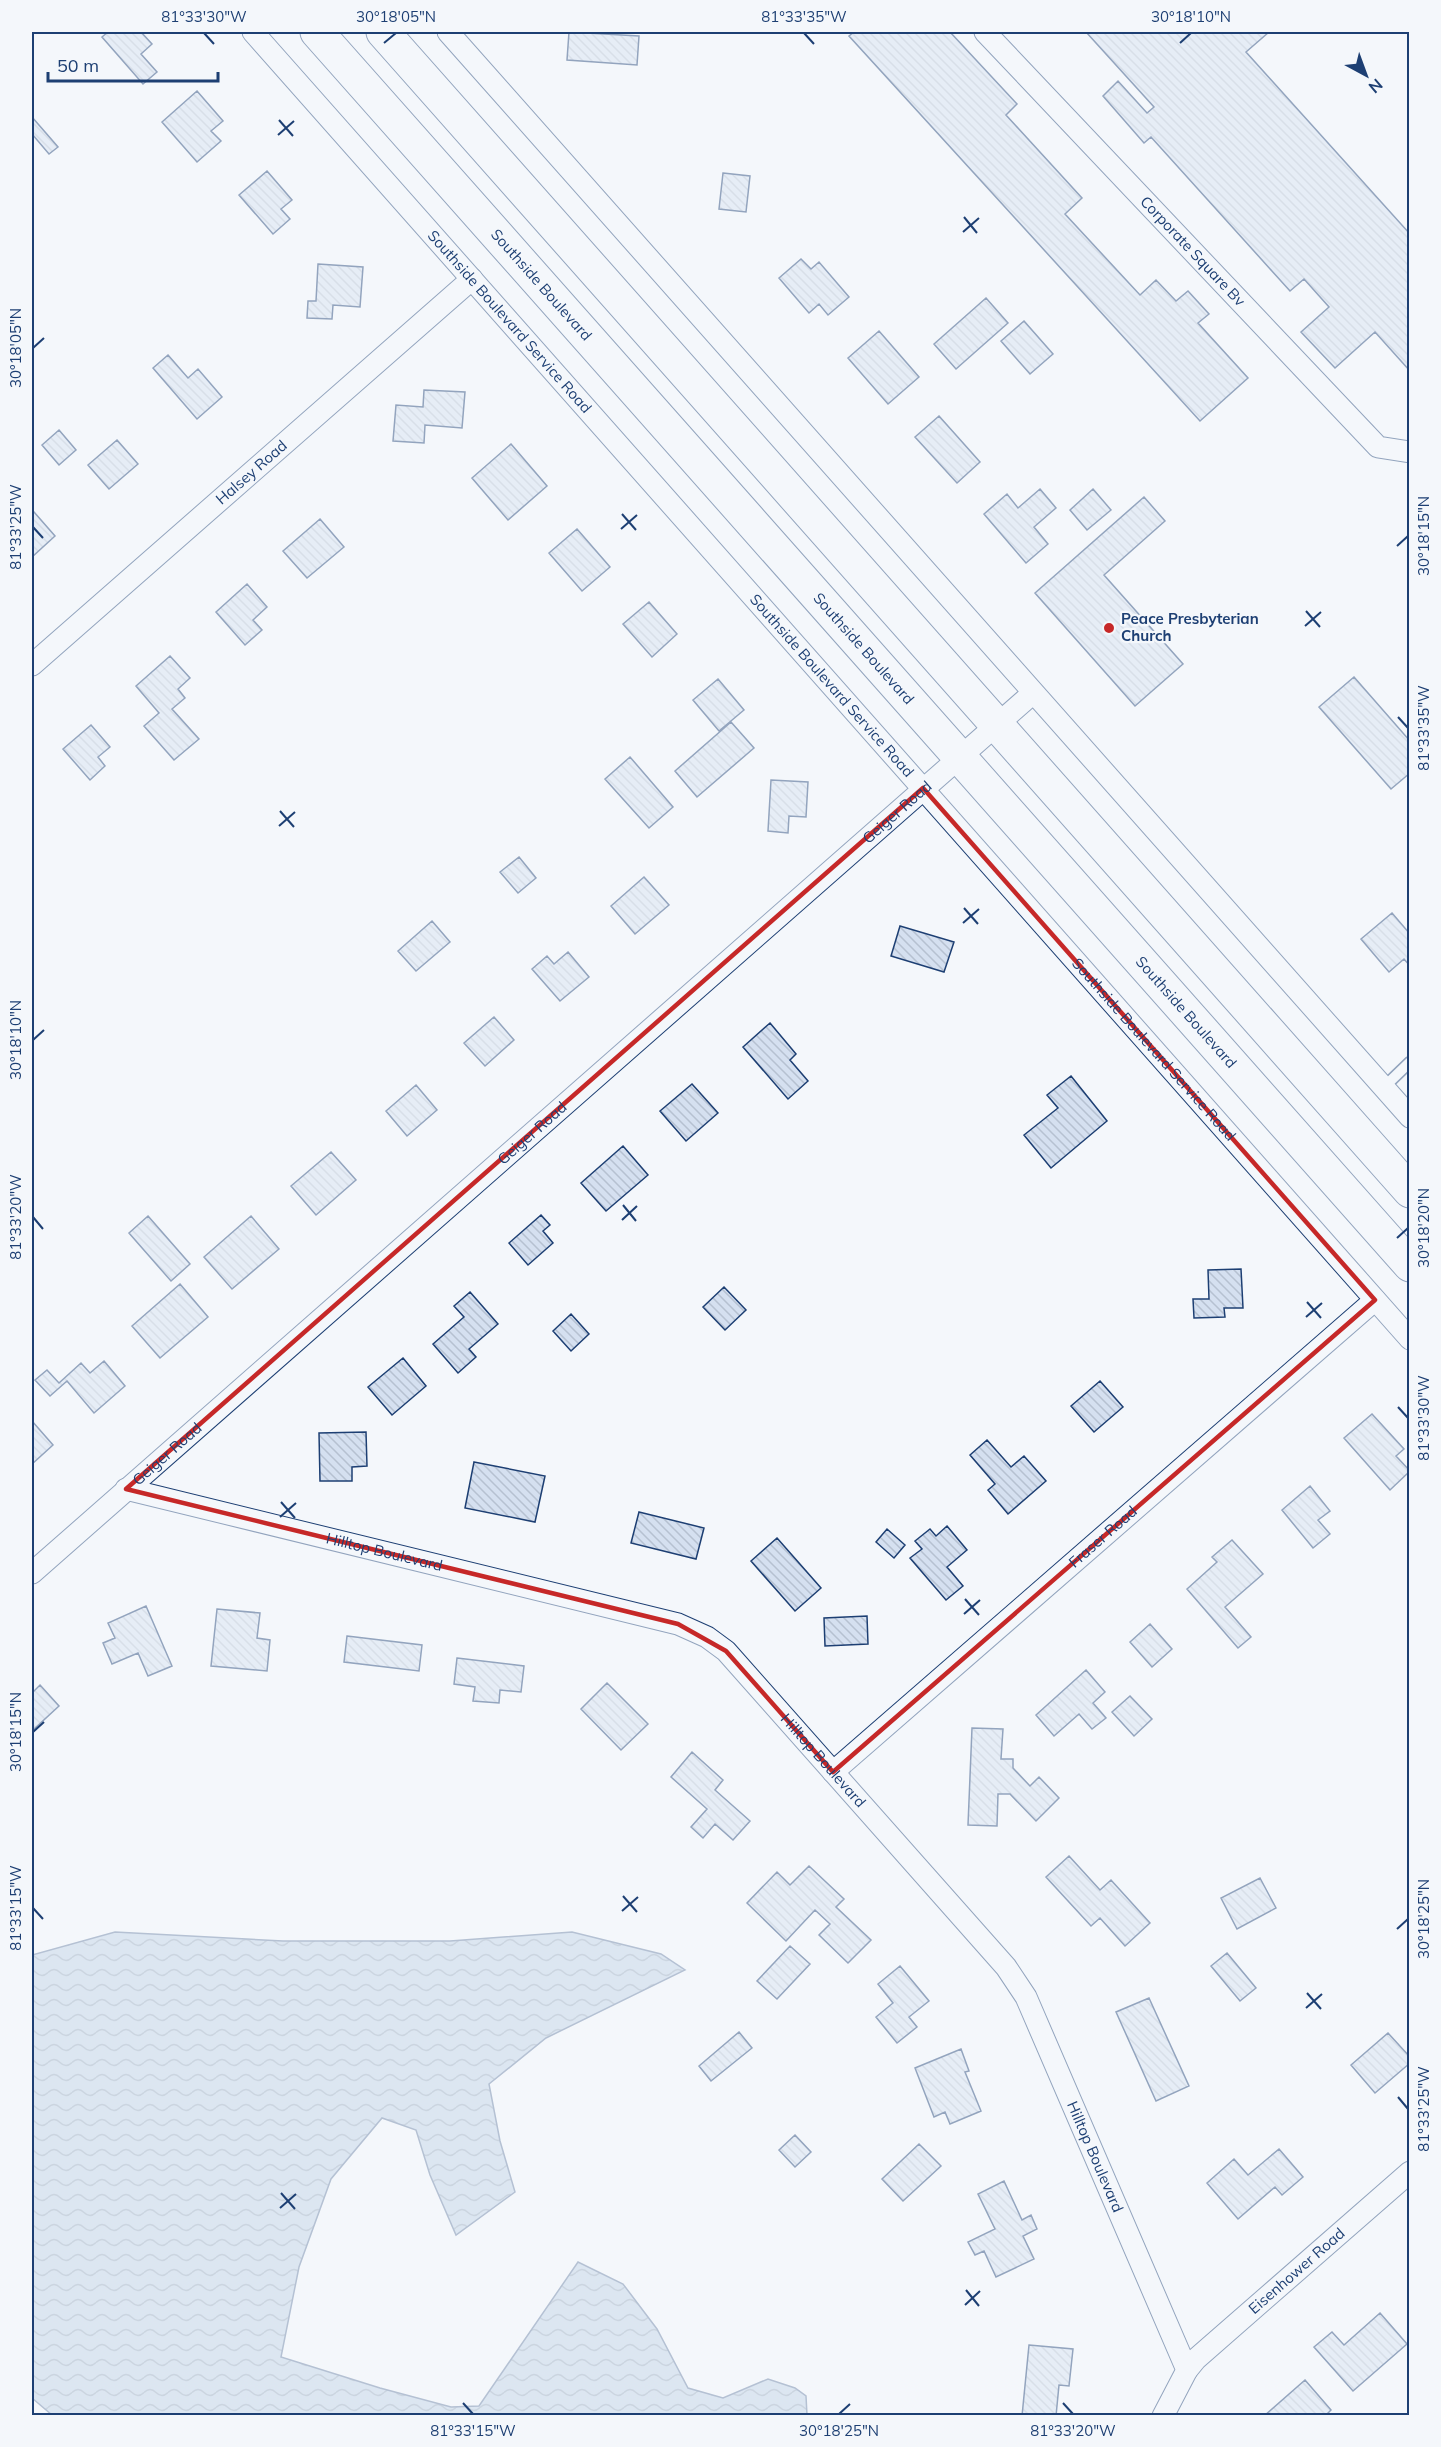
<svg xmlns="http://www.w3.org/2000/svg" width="1441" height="2447" viewBox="0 0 1441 2447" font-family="Mulish,sans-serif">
<defs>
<pattern id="water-waves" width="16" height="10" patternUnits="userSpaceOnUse" patternTransform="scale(1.5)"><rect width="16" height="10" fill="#bed0e5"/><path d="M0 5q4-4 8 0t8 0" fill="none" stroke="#9aaabe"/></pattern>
<pattern id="building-back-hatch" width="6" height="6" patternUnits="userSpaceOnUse" patternTransform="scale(1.5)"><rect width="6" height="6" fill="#d5e0f0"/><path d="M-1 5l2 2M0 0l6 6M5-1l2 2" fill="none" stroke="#b6c1d1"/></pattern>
</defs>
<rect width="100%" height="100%" fill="#f4f7fb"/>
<!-- water -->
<path fill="url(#water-waves)" stroke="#687fa3" stroke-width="1.5" d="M115,1932L283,1941H450L572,1932L661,1954L685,1970L546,2038L489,2084L500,2141L515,2192L456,2235L430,2175L416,2130L382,2118L331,2179L299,2267L281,2357L380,2388L451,2407L479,2406L578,2262L623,2284L657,2329L688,2388L723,2398L768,2379L795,2388L806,2396L807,2415H52L32,2398V1955Z"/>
<!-- building -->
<path fill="url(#building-back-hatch)" stroke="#1d3f73" stroke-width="1.5" d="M108,32H141L152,44L141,54L157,72L143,84L102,37Z
M569,32L639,36L637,65L567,60Z
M854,32H950L1017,104L1006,115L1082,198L1065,214L1140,295L1156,280L1176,301L1188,291L1209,314L1198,323L1248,378L1200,421L849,36Z
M1086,32H1269L1246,52L1410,234V371L1375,332L1335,368L1301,332L1329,307L1304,279L1290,291L1151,137L1144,143L1103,96L1118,81L1147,113L1154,107Z
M197,91L223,121L211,131L221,141L197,162L162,122Z
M32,117L58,147L49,154L32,134Z
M267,171L292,200L281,209L290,219L273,234L239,195Z
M723,173L750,176L746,212L719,209Z
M801,259L811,269L819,262L849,297L828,315L819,304L809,313L779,278Z
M318,264L363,267L360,307L333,305L332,319L307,318L308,301H316Z
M986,298L1008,323L956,369L934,344Z
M1024,321L1053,354L1030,374L1001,341Z
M879,331L919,377L888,404L848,358Z
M168,355L188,378L198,369L222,397L197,419L153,368Z
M424,390L465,392L462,428L425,425L424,443L393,441L396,405L423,407Z
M939,416L980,462L957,483L915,437Z
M59,430L76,450L59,465L42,445Z
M117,440L138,464L109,489L88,465Z
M511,444L547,486L508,520L472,478Z
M1040,489L1056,508L1034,527L1048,544L1026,563L984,514L1007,494L1018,508Z
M1093,489L1111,510L1087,530L1070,510Z
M1144,497L1165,521L1104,575L1183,664L1135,706L1035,593Z
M34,512L55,536L32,557V514Z
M320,519L344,547L307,578L283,551Z
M577,529L610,567L582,591L549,553Z
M247,584L267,607L253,620L262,630L245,645L216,612Z
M649,602L677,634L652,657L623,624Z
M170,656L190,678L178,689L185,698L172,709L199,739L174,760L144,726L159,713L136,686Z
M1354,677L1410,741V773L1391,789L1319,707Z
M718,679L744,710L719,731L693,700Z
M731,722L754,748L697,797L675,771Z
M91,725L110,747L98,757L105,766L90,780L63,749Z
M630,757L673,807L649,828L605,779Z
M771,780L808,782L806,817L789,816L788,833L768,831Z
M519,857L536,878L518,893L500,872Z
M644,877L669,905L635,934L611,906Z
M1392,913L1410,934V966L1404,959L1389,972L1361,939Z
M432,921L450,942L416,971L398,951Z
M900,926L954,942L944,972L891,956Z
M568,952L589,977L560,1001L532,969L547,956L554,964Z
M494,1017L514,1040L485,1066L464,1043Z
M770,1023L796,1054L790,1060L808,1081L788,1099L743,1047Z
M1071,1076L1107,1121L1051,1168L1024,1135L1058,1108L1047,1095Z
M692,1084L718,1113L686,1141L660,1111Z
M416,1085L437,1110L407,1136L386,1111Z
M623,1146L648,1175L606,1211L581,1183Z
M331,1152L356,1180L316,1215L291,1186Z
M541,1215L550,1225L543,1231L553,1243L528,1265L509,1243Z
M148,1216L190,1264L171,1281L129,1233Z
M251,1216L279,1249L232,1289L204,1257Z
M1241,1269L1243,1308H1224L1225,1317L1194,1318L1193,1299H1209L1208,1270Z
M180,1284L208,1317L160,1358L132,1326Z
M724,1287L746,1310L725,1330L703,1307Z
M470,1292L498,1324L469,1349L476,1357L458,1373L433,1344L464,1317L454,1306Z
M571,1314L589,1334L571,1351L553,1331Z
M403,1358L426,1386L392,1415L368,1387Z
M104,1361L125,1386L94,1413L67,1381L50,1396L35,1380L47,1370L59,1383L81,1363L90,1373Z
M1100,1381L1123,1407L1094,1432L1071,1406Z
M1372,1414L1404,1449L1396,1456L1410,1471L1390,1490L1344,1438Z
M32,1421L53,1445L32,1464Z
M366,1432L367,1466L352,1467V1481H320L319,1433Z
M987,1440L1011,1467L1024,1456L1046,1481L1008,1514L988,1490L995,1484L970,1455Z
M474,1462L545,1476L535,1522L465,1508Z
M1310,1486L1330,1511L1318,1520L1330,1534L1313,1548L1282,1510Z
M639,1512L704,1528L696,1559L631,1543Z
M947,1526L967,1550L947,1567L963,1586L946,1600L910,1558L922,1549L915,1541L930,1529L936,1536Z
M887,1529L905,1545L894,1558L876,1542Z
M777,1538L821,1588L795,1611L751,1561Z
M1232,1540L1263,1574L1225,1607L1251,1637L1238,1648L1187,1589L1217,1562L1212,1557Z
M146,1606L172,1666L148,1676L138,1653L112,1664L103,1643L115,1638L108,1623Z
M217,1609L260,1613L257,1638L270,1640L267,1671L211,1666Z
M867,1616L868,1644L825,1646L824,1618Z
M1150,1624L1172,1649L1152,1667L1130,1642Z
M347,1636L422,1645L419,1671L344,1662Z
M457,1658L524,1666L521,1692L500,1690L499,1703L473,1701L475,1687L454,1684Z
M1086,1670L1105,1692L1093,1703L1106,1718L1092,1729L1079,1714L1054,1736L1036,1715Z
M607,1683L648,1724L621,1750L581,1709Z
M40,1685L59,1706L34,1729L32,1726V1693Z
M1130,1696L1152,1719L1134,1736L1112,1712Z
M972,1728L1003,1729L1001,1759H1013V1768L1030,1786L1039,1777L1059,1798L1036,1821L1010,1794H998L997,1826L968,1825Z
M692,1752L723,1780L715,1790L750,1821L733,1840L715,1824L703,1838L691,1827L707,1809L671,1777Z
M1069,1856L1100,1890L1111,1880L1150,1923L1125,1946L1100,1918L1091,1926L1046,1877Z
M809,1866L844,1899L836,1907L871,1940L848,1963L819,1935L830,1924L815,1910L786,1941L747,1903L777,1872L790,1885Z
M1260,1878L1276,1908L1237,1929L1221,1898Z
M790,1946L810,1964L777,1999L757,1981Z
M1227,1953L1256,1988L1240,2001L1211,1966Z
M900,1966L929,2001L909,2017L917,2027L897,2043L876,2017L893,2003L878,1984Z
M1149,1998L1189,2086L1156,2101L1116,2012Z
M739,2032L752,2048L711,2081L699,2066Z
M1388,2033L1410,2057V2063L1375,2093L1351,2065Z
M961,2049L969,2071L965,2072L981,2111L950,2124L945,2112L934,2117L915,2068Z
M795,2135L811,2152L795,2167L779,2150Z
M919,2144L941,2166L903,2201L882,2179Z
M1279,2149L1303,2177L1282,2195L1275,2187L1238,2219L1207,2183L1234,2159L1248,2175Z
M1004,2181L1022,2220L1031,2215L1037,2229L1023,2236L1034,2259L996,2277L984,2251L975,2255L968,2242L995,2229L978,2194Z
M1380,2313L1407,2344L1353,2391L1314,2347L1332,2332L1344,2345Z
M1029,2345L1073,2349L1069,2386L1059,2385L1056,2416H1022Z
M1305,2380L1331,2410L1325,2416H1264Z"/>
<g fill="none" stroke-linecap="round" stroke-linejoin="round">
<defs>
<path id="service" d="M1383,1088L1410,1062"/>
<g id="minor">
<path id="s1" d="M253,32L1410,1339"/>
<path d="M448,32L1410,1117"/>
<path id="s2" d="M985,32L1378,447L1410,452"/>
<path id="s3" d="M32,665L472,279"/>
<path id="s4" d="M126,1489L678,1624L707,1637L726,1651L1006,1967L1026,1997L1187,2370L1163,2416"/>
<path id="s5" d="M32,1573L1033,693"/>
<path id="s6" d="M833,1772L1375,1300"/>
<path id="s7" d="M1187,2370L1196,2359L1410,2172"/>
</g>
<g id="trunk">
<path id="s8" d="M317,32L1410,1265"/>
<path d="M383,32L1410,1191"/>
</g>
</defs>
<!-- service casing -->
<use href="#service" stroke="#1d3f73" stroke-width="13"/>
<!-- minor casing -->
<use href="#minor" stroke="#1d3f73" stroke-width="23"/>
<!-- trunk casing -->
<use href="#trunk" stroke="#1d3f73" stroke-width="35"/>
<!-- service -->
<use href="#service" stroke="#f4f7fb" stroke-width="10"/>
<!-- minor -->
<use href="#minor" stroke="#f4f7fb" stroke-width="21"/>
<!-- trunk -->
<use href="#trunk" stroke="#f4f7fb" stroke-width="33"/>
</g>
<!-- marked area -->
<path d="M0 0H1441V2447H0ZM923,788L1375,1300L833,1772L726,1651L678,1624L126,1489Z" fill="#f4f7fb" fill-opacity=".55" fill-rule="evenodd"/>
<path fill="none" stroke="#c62828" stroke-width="4.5" stroke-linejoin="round" d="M923,788L1375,1300L833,1772L726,1651L678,1624L126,1489Z"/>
<!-- ticks -->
<path fill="none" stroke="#1d3f73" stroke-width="2" d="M204,33L214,44M804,33L814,44M384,43L396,33M1180,43L1191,33M279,120L293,136M278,135L294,121M964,217L977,233M963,232L979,218M33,348L44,338M622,514L636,530M33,527L43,538M621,529L637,515M1397,546L1408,536M1306,611L1320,627M1305,626L1321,612M1398,717L1408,728M280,811L294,827M279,826L295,812M964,908L978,924M963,923L979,909M33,1040L44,1030M623,1205L636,1221M33,1217L43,1229M622,1220L637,1206M1397,1238L1408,1228M1307,1302L1321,1318M1306,1317L1322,1303M1398,1407L1408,1418M281,1502L295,1518M280,1517L296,1503M965,1599L979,1615M964,1614L980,1600M33,1732L44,1722M623,1896L637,1912M33,1908L43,1919M622,1911L638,1897M1397,1929L1408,1919M1307,1993L1321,2009M1306,2008L1322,1994M1398,2097L1408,2109M281,2193L295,2209M280,2208L296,2194M966,2290L979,2306M965,2305L980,2291M463,2403L473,2414M1063,2403L1073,2414M839,2414L850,2404"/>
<!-- markers -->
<circle fill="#c62828" stroke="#f4f7fb" stroke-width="2" cx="1109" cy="628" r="6"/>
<g text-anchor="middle" stroke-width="4.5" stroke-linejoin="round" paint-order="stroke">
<!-- street labels -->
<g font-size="15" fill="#1d3f73" stroke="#f4f7fb">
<text dy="5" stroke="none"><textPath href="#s2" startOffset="302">Corporate Square Bv</textPath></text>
<text dy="5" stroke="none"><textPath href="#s8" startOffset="338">Southside Boulevard</textPath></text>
<text dy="5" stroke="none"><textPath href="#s1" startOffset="387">Southside Boulevard Service Road</textPath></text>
<text dy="5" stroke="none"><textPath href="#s3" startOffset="292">Halsey Road</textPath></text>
<text dy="5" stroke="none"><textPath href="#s8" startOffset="824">Southside Boulevard</textPath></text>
<text dy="5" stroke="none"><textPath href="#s1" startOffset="873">Southside Boulevard Service Road</textPath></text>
<text dy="5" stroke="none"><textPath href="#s5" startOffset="1152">Geiger Road</textPath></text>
<text dy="5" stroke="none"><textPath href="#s8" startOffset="1310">Southside Boulevard</textPath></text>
<text dy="5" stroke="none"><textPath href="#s1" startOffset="1359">Southside Boulevard Service Road</textPath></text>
<text dy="5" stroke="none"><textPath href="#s5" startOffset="666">Geiger Road</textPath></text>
<text dy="5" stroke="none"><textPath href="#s5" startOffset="180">Geiger Road</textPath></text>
<text dy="5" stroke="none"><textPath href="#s6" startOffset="358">Fraser Road</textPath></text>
<text dy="5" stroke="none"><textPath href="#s4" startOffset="266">Hilltop Boulevard</textPath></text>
<text dy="5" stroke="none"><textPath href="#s4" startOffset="770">Hilltop Boulevard</textPath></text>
<text dy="5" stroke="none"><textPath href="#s4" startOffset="1256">Hilltop Boulevard</textPath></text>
<text dy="5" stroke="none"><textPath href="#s7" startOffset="148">Eisenhower Road</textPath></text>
</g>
<!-- poi labels -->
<g font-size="15" font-weight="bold" fill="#1d3f73" stroke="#f4f7fb" text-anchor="start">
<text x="1121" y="624">Peace Presbyterian<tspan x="1121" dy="17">Church</tspan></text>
</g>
</g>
<!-- border -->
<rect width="1441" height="2447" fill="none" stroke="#f4f7fb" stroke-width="66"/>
<!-- north arrow -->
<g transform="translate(1366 75) rotate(139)" stroke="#f4f7fb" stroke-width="4.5" paint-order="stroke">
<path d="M0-4.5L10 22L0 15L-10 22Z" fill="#1d3f73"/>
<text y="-9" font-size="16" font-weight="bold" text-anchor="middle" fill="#1d3f73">N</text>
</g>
<!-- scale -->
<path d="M48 72v9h170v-9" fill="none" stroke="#1d3f73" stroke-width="3"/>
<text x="57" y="72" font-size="18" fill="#1d3f73" stroke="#f4f7fb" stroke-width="4.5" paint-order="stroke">50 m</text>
<rect x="33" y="33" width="1375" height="2381" fill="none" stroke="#1d3f73" stroke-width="2"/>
<g font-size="15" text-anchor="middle" fill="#1d3f73">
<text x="204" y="22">81°33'30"W</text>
<text x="396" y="22">30°18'05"N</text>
<text x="804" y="22">81°33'35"W</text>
<text x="1191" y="22">30°18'10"N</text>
<text transform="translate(16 348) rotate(-90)" y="5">30°18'05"N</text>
<text transform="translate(16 527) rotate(-90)" y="5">81°33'25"W</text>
<text transform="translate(1424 536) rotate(-90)" y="5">30°18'15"N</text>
<text transform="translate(1424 728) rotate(-90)" y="5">81°33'35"W</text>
<text transform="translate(16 1040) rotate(-90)" y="5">30°18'10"N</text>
<text transform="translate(16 1217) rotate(-90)" y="5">81°33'20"W</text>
<text transform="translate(1424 1228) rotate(-90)" y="5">30°18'20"N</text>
<text transform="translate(1424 1418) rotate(-90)" y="5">81°33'30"W</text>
<text transform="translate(16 1732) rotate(-90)" y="5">30°18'15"N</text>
<text transform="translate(16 1908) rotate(-90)" y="5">81°33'15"W</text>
<text transform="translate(1424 1919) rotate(-90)" y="5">30°18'25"N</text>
<text transform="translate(1424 2109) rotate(-90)" y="5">81°33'25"W</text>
<text x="473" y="2436">81°33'15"W</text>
<text x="839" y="2436">30°18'25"N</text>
<text x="1073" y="2436">81°33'20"W</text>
</g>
</svg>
